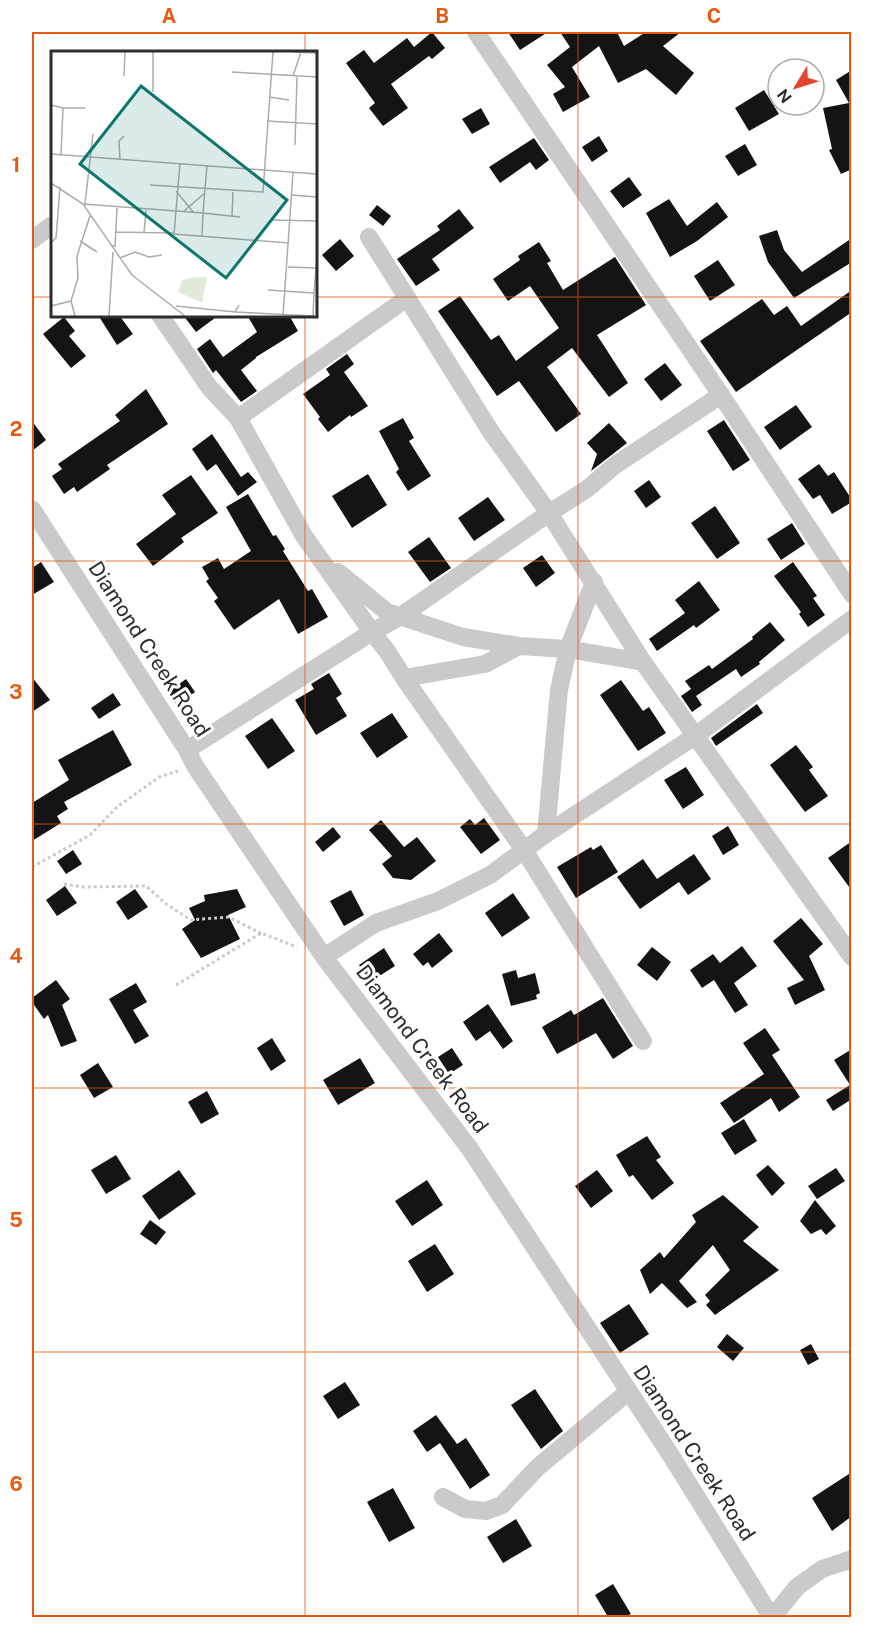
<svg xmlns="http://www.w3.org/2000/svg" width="883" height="1649" viewBox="0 0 883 1649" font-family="'Public Sans',sans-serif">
<rect width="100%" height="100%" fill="#fff"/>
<!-- building -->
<path fill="#141414" d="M432,32L445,48L432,59L429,56L391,84L408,108L383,126L369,108L375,103L346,63L364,50L374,63L407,38L414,47Z
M508,32H548L520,50Z
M560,32H617L624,46L646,32H681L663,46L694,73L676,95L646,69L618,83L599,46L572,67L590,97L563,112L553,94L565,87L547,65L570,47Z
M852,70V169L841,174L829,150L832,149L823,108L849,103L836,80Z
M764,90L779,114L749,131L735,108Z
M481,108L490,124L472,134L462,119Z
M599,136L608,151L592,162L582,147Z
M534,138L549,160L536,170L530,162L500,183L489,167Z
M745,144L757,165L738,176L725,156Z
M629,177L642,195L623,208L610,191Z
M669,199L687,226L717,202L728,217L697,241L670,257L646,213Z
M377,205L391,216L383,226L369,215Z
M459,209L474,228L432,259L440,270L416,286L397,259L440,230L437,226Z
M777,230L784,250L802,272L852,238V262L794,298L768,262L759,236Z
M340,239L354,256L336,271L322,255Z
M539,242L551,261L547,263L563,290L615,257L646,305L597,335L628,383L609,397L572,348L547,367L581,414L556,432L519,381L497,396L438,311L460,296L491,340L499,335L516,361L559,328L530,286L508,301L493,279L520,260L518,256Z
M718,260L735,285L710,301L694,276Z
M852,290V312L736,392L700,341L762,299L774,315L787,306L801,326Z
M98,315H119L133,334L117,345Z
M183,315H219L196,332Z
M247,315H289L298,331L256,357V358L241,370L257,391L241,402L216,370L213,373L197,349L210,339L223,357L257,332Z
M64,317L75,331L69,336L86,356L71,368L43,334Z
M347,354L354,364L344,372L368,406L351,417L350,415L328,432L318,419L320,417L303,394L330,375L326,369Z
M665,363L682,385L661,401L644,379Z
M146,389L168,424L107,465L110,469L77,492L74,487L64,494L52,476L62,469L58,464L120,421L115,415Z
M796,405L812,427L780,450L764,427Z
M403,418L414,438L409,441L431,476L408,491L396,472L399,469L379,431Z
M724,420L750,460L733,471L707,431Z
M32,421L46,440L32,451Z
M609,423L627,443L591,471L597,454L587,443Z
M212,434L241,477L248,472L257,482L238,496L216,464L207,471L192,449Z
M819,464L828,476L834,472L852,500V502L832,514L820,495L813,499L798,479Z
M368,474L387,505L352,528L332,496Z
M191,475L218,513L181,538L184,542L153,566L136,544L176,514L162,495Z
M649,480L661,497L646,508L634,491Z
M248,494L273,536L276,535L285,549L283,551L308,591L312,589L328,617L298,634L279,599L234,630L214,601L218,598L206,581L209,579L202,567L218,558L224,569L251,551L226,507Z
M488,497L505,520L474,541L458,518Z
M715,506L740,543L717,559L691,523Z
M792,523L805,544L781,560L767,539Z
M429,537L451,568L430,582L408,552Z
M542,555L555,573L536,587L523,568Z
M41,562L54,582L32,595V568Z
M793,562L817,596L813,598L825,615L808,627L799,614L801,612L774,576Z
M699,581L720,610L696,628L694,625L657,651L649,639L685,613L675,600Z
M770,622L785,640L759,662L760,664L741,677L736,669L696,696L702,705L692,712L681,696L691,689L685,681L709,665L712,669L753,639L752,637Z
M329,673L342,694L336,698L347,716L316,735L295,700L314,689L311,684Z
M32,677L50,700L32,712Z
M186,679L195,692L177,705L168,692Z
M621,680L643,711L649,707L666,733L638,751L600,695Z
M113,693L121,705L99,719L91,708Z
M757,704L763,713L716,746L711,738Z
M392,713L408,737L377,758L360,733Z
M272,718L295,751L268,769L245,736Z
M113,730L132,765L64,802L68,809L57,816L61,823L32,841V803L69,780L58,760Z
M796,745L813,767L809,770L828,796L805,812L770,765Z
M686,767L704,795L683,809L664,780Z
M484,818L500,840L481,854L460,827L470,819L475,825Z
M381,820L404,847L417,837L436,861L411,880L393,878L382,864L392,856L369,830Z
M728,826L739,845L723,855L712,836Z
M333,827L341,837L323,852L315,842Z
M852,841V891L828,858Z
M601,845L618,872L576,898L557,867L591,847L593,850Z
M73,850L82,864L66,874L57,861Z
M694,854L711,879L688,895L679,882L640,909L617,877L643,859L657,879Z
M65,886L77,903L57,916L46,900Z
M135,889L148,907L128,920L116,902Z
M237,889L246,907L228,915L240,939L201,958L182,929L195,920L189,908L205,901L204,895Z
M351,890L364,915L344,926L330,901Z
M513,893L530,918L502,937L485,913Z
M801,918L823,944L809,956L825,990L795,1005L787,988L804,980L773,941Z
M439,933L453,951L432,968L428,962L423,966L413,954Z
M742,946L757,966L734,983L748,1005L735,1013L714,980L702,988L690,970L713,954L720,963Z
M652,947L671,962L657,981L637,965Z
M384,948L395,966L370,982L359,965Z
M516,970L518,978L535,973L540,993L536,995L537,999L511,1006L502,974Z
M56,980L70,999L62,1005L77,1041L61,1047L48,1015L44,1019L32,1002V998Z
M136,983L147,1002L133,1010L149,1036L135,1044L109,999Z
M603,998L633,1046L613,1059L596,1033L557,1054L542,1027L571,1010L574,1015Z
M488,1004L513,1041L503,1049L490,1031L476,1041L463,1022Z
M765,1028L780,1050L772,1055L800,1097L779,1112L771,1098L734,1123L720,1103L764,1074L743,1043Z
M272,1038L286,1061L271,1071L257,1048Z
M452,1048L463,1065L449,1074L438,1057Z
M852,1049V1099L833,1111L826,1100L850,1085L834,1060Z
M360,1058L375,1083L338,1105L323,1080Z
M98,1063L113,1087L94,1098L80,1075Z
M207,1091L219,1114L201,1124L188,1102Z
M744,1119L757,1141L735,1155L721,1133Z
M647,1136L661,1157L656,1160L674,1183L652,1200L633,1175L629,1177L616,1155Z
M116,1155L131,1179L106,1194L91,1170Z
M768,1165L785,1183L772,1196L756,1175Z
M836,1168L845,1181L817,1199L808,1186Z
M179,1170L196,1194L159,1220L142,1196Z
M597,1170L613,1191L591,1208L575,1186Z
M427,1180L443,1205L412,1226L395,1201Z
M723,1195L759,1227L743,1241L779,1270L715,1315L706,1305L710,1301L705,1295L730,1270L713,1245L679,1281L697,1302L687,1308L662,1283L650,1294L640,1270L660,1252L664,1258L696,1222L692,1215Z
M815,1200L836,1226L826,1235L821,1229L811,1234L800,1221Z
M150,1220L166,1232L156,1245L140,1234Z
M435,1244L454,1274L427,1292L408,1261Z
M629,1304L649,1334L620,1353L600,1323Z
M727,1334L744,1348L733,1361L717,1347Z
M811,1344L819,1359L808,1365L800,1350Z
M345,1382L360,1405L338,1419L323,1396Z
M535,1389L563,1431L541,1449L511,1405Z
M436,1415L457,1444L466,1438L490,1475L470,1489L440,1443L427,1452L413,1431Z
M852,1472V1516L832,1531L812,1498Z
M393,1488L415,1528L389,1542L367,1502Z
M516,1519L532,1546L503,1563L487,1537Z
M613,1584L631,1614L624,1617H608L595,1595Z"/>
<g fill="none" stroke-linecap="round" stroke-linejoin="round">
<!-- path -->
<path stroke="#cacaca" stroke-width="3" stroke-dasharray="3 3" stroke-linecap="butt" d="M32,867L90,835L117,807L159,777L178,771
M64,884L83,887L146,886L166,904L191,920L228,917L261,933
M176,985L261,933L297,947"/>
<!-- minor -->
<path stroke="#cacaca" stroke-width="18" d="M476,32L721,395L852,594
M32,240L52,225
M160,315L209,387L238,418L304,536L372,632L387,651L404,678L524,850L643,1041
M721,395L614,466L587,489L549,513L643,662L852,957
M238,418L407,298
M32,509L187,750L195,766L324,957L470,1149L670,1454L772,1618
M338,572L387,612L463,637L519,646L568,649L643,662
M404,678L485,664L519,646
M187,750L372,632L401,616L549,513L491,432L369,237
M546,834L559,690L568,649L594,582
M324,957L376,923L438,901L490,875L546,834L695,736L852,619
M443,1497L465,1509L486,1511L502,1505L538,1467L629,1391
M772,1618L797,1587L822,1569L852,1559"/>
</g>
<!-- grid -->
<path fill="none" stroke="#e8590c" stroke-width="1.5" stroke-opacity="0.55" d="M305,32V52M578,32V1618M32,297H52M315,297H852M305,315V1618M32,561H852M32,824H852M32,1088H852M32,1352H852"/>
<g text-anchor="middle" stroke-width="6" stroke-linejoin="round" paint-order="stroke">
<!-- street labels -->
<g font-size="21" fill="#2d2d2d" stroke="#fff">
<text transform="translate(149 649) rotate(57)" y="7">Diamond Creek Road</text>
<text transform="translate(422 1049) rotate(53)" y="7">Diamond Creek Road</text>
<text transform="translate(694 1453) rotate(57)" y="7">Diamond Creek Road</text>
</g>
</g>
<!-- overview -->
<g transform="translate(51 51)">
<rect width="266" height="266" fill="#fff"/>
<path d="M144,226H156L151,252L127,241L131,229Z" fill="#e0ebda"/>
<path fill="none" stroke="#ababab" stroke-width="1.5" d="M242,1L266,2M181,21L266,26M73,25L74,1M242,25L250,1M102,41V1M218,46L238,49M0,54L12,57L10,103M12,57H34M216,70L266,73M244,94L246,26M0,103L266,123M69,109L68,90L73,85M129,112L123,183L238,192M156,114L152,162L189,166M0,132L32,153L81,224L134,265M99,134L212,141L222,1M125,140L143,162M241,144L266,146M32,153L152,162L151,186M34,153L42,83M133,160L154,142M181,165L182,141M221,169L266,170M65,181L122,182M93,182L95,159M29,190L46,201M1,191L5,187L9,136M60,195H64L66,157M69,207L84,201L98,206L111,204M237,216L265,217M217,239L263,242L262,265M263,242L266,206M0,255L20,250M125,255L184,261L188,254M184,261L262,265M24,265L20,250L27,227L26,205L39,165M58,265L62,201M232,265L242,121"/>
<path fill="#0f766e" fill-opacity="0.15" stroke="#0f766e" stroke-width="3" d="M90,35L236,149L175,227L29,113Z"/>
<rect width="266" height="266" fill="none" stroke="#2d2d2d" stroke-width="3"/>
</g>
<!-- border -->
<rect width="883" height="1649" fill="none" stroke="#ffffff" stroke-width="66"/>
<!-- north arrow -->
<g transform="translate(796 87) rotate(232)"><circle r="28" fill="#ffffff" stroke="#ababab" stroke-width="1.5"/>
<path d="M0-4.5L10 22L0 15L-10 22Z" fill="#e4432f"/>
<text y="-9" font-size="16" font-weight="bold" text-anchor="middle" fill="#2d2d2d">N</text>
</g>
<rect x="33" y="33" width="817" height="1583" fill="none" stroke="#e8590c" stroke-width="2"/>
<g font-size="20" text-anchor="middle" font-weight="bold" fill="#e8590c">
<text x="169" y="23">A</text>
<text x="442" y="23">B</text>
<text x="714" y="23">C</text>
<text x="16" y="172">1</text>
<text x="16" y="436">2</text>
<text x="16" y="699">3</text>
<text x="16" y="963">4</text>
<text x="16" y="1227">5</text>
<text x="16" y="1491">6</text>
</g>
</svg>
